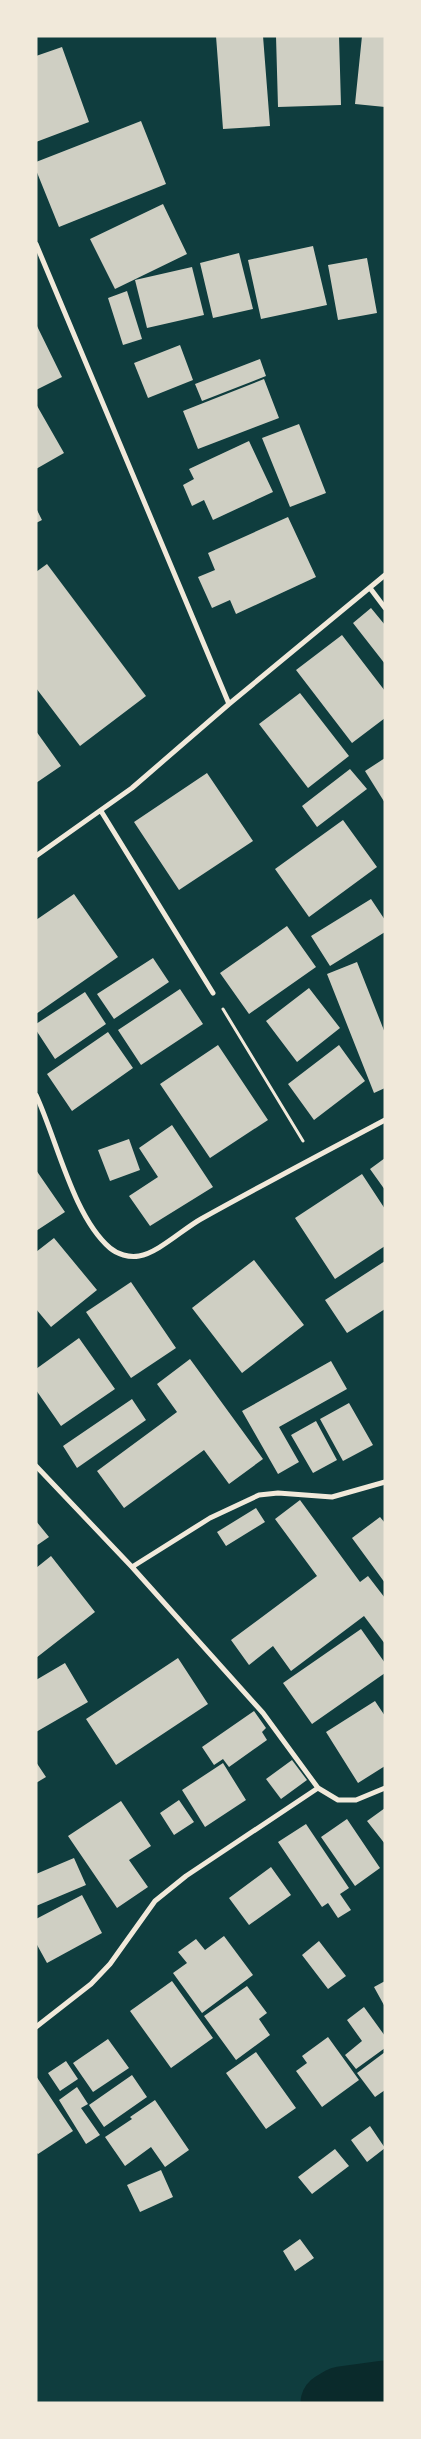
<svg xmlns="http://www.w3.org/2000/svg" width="421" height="2439" viewBox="0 0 421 2439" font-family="'Zilla Slab',serif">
<rect width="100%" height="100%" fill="#0f3d3e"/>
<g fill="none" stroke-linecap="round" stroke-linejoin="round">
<!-- river -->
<path stroke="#0a2a2b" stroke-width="61" d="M331,2403L341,2397L385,2391"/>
</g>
<!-- building -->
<path fill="#cfcfc3" d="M216,36H263L270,126L223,129Z
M276,36H339L341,105L278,107Z
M362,36H385V107L355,104Z
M62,47L89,122L36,142V56Z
M141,121L166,184L59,227L36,170V162Z
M163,204L187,254L115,289L90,239Z
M313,246L327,305L261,319L248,260Z
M239,253L253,309L213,318L200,263Z
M367,258L377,313L338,320L328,265Z
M192,267L204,315L147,328L135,280Z
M127,291L142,339L123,345L108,298Z
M36,324L62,377L36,390Z
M180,345L193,380L148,398L134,363Z
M260,359L266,376L202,401L195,384Z
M264,379L279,418L198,449L183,411Z
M36,404L64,453L36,469Z
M299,424L326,493L290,507L262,438Z
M249,441L273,492L213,520L204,500L192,506L183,485L194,479L189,469Z
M36,508L42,520L36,523Z
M288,517L316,577L236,614L230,600L212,608L198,577L215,570L208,553Z
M47,564L146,696L80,746L36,688V572Z
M371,608L385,625V664L353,623Z
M342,635L385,691V718L352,743L296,670Z
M300,693L349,756L308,788L259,724Z
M36,731L61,766L36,783Z
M385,758V803L365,771Z
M350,769L367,789L317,827L302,806Z
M207,773L253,841L179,890L134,822Z
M343,820L377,867L309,917L275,869Z
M74,894L118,957L36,1014V920Z
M371,899L385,920V932L330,966L311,936Z
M287,926L316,967L249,1014L220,973Z
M153,958L169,982L114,1019L97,994Z
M357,962L385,1033V1088L374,1093L327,974Z
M309,988L340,1028L297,1062L266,1021Z
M180,989L203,1024L141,1065L118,1030Z
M85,992L106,1024L55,1059L36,1030V1024Z
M108,1032L133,1068L72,1111L47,1074Z
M218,1045L268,1120L210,1158L160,1084Z
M339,1045L365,1081L314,1120L288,1084Z
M172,1125L213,1187L150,1226L129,1196L158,1177L139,1148Z
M129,1139L140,1170L110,1181L98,1150Z
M385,1158V1190L370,1169Z
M36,1170L65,1212L36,1231Z
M362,1174L385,1209V1246L335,1279L295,1218Z
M54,1238L97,1290L51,1327L36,1309V1252Z
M254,1260L304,1325L242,1373L192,1308Z
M385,1261V1309L347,1333L325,1300Z
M131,1282L176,1348L131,1378L86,1312Z
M79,1338L115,1389L61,1426L36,1390V1369Z
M190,1359L263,1459L229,1484L204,1450L124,1508L97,1471L177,1412L157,1384Z
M331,1361L347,1389L279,1427L299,1462L278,1474L242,1411Z
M132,1399L146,1420L77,1468L63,1446Z
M349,1403L373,1445L343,1461L320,1419Z
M316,1421L337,1460L313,1473L291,1435Z
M300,1500L360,1582L368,1576L385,1598V1644L364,1616L291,1671L273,1646L249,1665L231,1640L317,1576L275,1519Z
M256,1508L265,1522L226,1546L217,1532Z
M380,1517L385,1523V1583L352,1538Z
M36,1521L49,1537L36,1546Z
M51,1556L95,1612L36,1658V1568Z
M361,1629L385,1663V1673L312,1724L283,1683Z
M178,1658L208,1704L116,1765L86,1719Z
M65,1663L88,1702L36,1732V1680Z
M375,1701L385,1716V1766L358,1783L326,1732Z
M254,1711L266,1728L262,1732L267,1740L229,1767L223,1759L214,1765L202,1747Z
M292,1760L307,1780L281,1799L266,1779Z
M36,1762L46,1777L36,1783Z
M223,1763L246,1800L205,1827L182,1790Z
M179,1800L194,1822L174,1835L160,1813Z
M121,1801L151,1846L129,1860L148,1887L117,1908L68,1836Z
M385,1808V1844L367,1821Z
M347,1819L380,1868L355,1886L321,1837Z
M306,1824L349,1888L340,1894L351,1910L338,1918L328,1903L322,1907L278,1842Z
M74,1858L86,1885L36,1906V1874Z
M271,1867L291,1895L249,1925L229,1898Z
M82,1895L102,1933L47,1963L36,1943V1919Z
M224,1936L253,1975L202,2013L173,1973L187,1963L178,1952L196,1939L205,1950Z
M319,1941L346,1976L328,1989L302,1955Z
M172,1981L213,2038L171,2068L130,2011Z
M385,1981V2007L374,1987Z
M247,1986L267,2013L259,2019L270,2035L236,2060L204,2016Z
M364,2007L385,2036V2048L356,2069L345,2055L362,2041L347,2020Z
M328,2037L359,2080L322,2107L296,2071L307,2063L302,2056Z
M108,2039L129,2068L93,2092L73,2063Z
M256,2052L296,2108L266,2129L226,2073Z
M385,2052V2090L375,2097L357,2073Z
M66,2061L78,2079L60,2091L48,2073Z
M132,2075L147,2097L104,2127L89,2105Z
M36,2076L73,2131L38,2154L36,2152Z
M77,2087L88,2104L81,2108L100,2135L86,2144L59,2100Z
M155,2100L189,2150L165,2167L151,2147L125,2166L105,2137L132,2119L130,2117Z
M370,2126L385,2148L367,2162L351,2140Z
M335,2149L349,2166L312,2194L298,2177Z
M161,2170L173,2197L140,2212L127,2185Z
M300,2239L314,2258L295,2271L283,2251Z"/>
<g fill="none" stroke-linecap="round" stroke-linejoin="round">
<!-- path -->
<path stroke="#f1e9da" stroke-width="3" d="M223,1009L303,1141"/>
<!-- minor -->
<path stroke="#f1e9da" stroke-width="5" d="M36,244L229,704
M370,588L385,608
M101,811L213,993
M36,856L132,788L229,704L385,575
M36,1095C57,1140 73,1216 110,1248C117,1254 129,1258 139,1256C158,1253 183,1229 201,1219C262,1185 323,1153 385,1120
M36,1466L132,1567L263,1713L318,1788L186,1876L155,1901L110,1964L91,1984L36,2027
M132,1567L210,1518L259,1495L278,1493L332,1497L385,1482
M318,1788L338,1800H356L385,1788"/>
</g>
<!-- border -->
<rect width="421" height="2439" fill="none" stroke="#f1e9da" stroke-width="75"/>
</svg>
